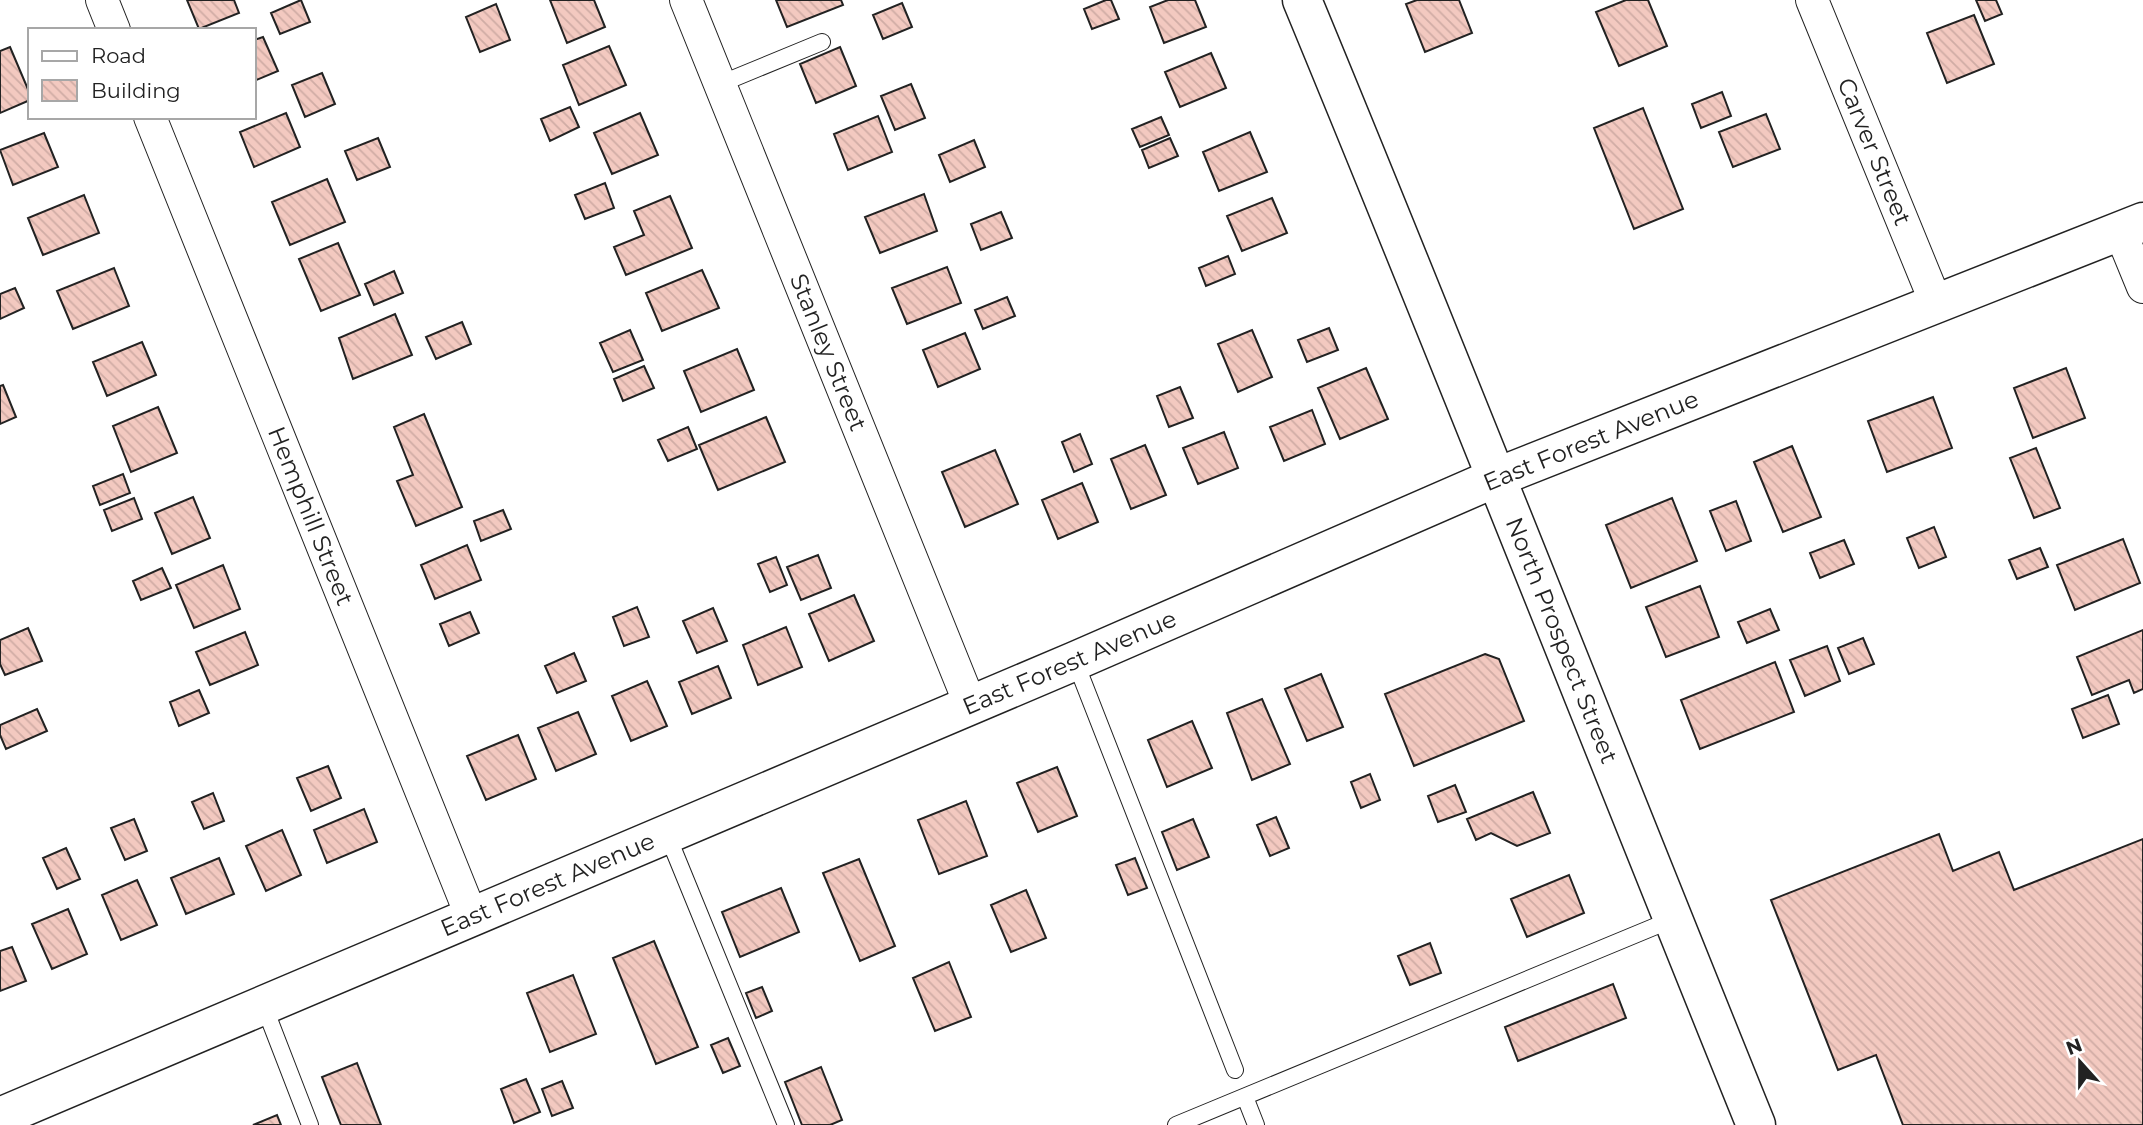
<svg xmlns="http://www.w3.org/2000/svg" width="2143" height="1125" viewBox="0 0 2143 1125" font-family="Montserrat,sans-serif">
<defs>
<pattern id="building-back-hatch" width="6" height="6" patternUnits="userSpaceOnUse" patternTransform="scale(1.75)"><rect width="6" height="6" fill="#f3c9c0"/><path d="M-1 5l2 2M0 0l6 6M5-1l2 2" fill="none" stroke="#d0aca5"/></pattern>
</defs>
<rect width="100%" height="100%" fill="#fff"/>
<!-- building -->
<path fill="url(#building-back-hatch)" stroke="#222" stroke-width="2" d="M187,0H234L239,13L199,29Z
M301,0L310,22L280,34L271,13Z
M550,0H594L605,27L567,43Z
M776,0H841L843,5L787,27Z
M1106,0H1111L1119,19L1092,29L1084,9Z
M1168,0H1195L1206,27L1164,43L1150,7Z
M1417,0H1459L1472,33L1425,52L1406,4Z
M1626,0H1648L1667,46L1619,66L1596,12Z
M1976,0H1996L2002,14L1985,21Z
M902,3L912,27L883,39L873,15Z
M496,4L510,40L480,52L466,17Z
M1974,15L1994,64L1947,83L1927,33Z
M263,37L278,71L254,81V40Z
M609,46L626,85L579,105L563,65Z
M10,47L30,94V100L0,113V51Z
M840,47L856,86L816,103L800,64Z
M1211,53L1226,88L1180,107L1165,72Z
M322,73L335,104L305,117L292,85Z
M911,84L925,118L895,130L881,96Z
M1722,92L1731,116L1701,128L1692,104Z
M570,107L579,127L550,141L541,119Z
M1643,108L1683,209L1634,229L1594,128Z
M286,113L300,147L254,167L240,132Z
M640,113L658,155L612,174L594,133Z
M1766,114L1780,149L1733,167L1719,132Z
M878,116L892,152L848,170L834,134Z
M1161,117L1169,135L1140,147L1132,129Z
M1250,132L1267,172L1219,191L1203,152Z
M44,133L58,167L13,185L0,150Z
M378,138L390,167L357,180L345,151Z
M1170,138L1178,156L1149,168L1142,150Z
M974,140L985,167L950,182L939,155Z
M327,179L345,222L290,245L272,202Z
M605,183L614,208L585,219L575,195Z
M924,194L937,231L880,253L865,217Z
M84,195L99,233L43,255L28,218Z
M670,196L692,248L626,275L614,247L644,235L634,211Z
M1272,198L1287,233L1242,251L1227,216Z
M1001,212L1012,238L981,250L971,224Z
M338,243L360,295L321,311L299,259Z
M1228,256L1235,274L1206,286L1199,268Z
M947,267L961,303L907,324L892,288Z
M114,268L129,306L73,329L57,291Z
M702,270L719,308L662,331L646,293Z
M394,271L403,293L374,305L365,284Z
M15,288L24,308L0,319V294Z
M1007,297L1015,316L983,329L975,310Z
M395,314L412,355L353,379L339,338Z
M462,322L471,344L436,359L426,337Z
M1329,328L1338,350L1307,362L1298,340Z
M630,330L643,360L613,372L600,343Z
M1252,330L1272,377L1238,392L1218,344Z
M965,333L980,369L938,387L923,350Z
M142,342L156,375L107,396L93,362Z
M737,349L754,390L701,412L684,371Z
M644,366L654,388L623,401L614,379Z
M1366,368L1388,419L1340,439L1318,388Z
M2066,368L2085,418L2033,438L2014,388Z
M3,385L16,417L0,424V386Z
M1180,387L1193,418L1169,427L1157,396Z
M1933,397L1952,448L1887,472L1868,421Z
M158,407L177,453L131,472L113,426Z
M1312,410L1325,444L1284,461L1270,427Z
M424,414L462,507L416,526L397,481L413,475L394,427Z
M766,417L785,462L718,490L699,445Z
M688,427L697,449L668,461L658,440Z
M1224,432L1238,468L1198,484L1183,448Z
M1080,434L1092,464L1074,472L1062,442Z
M1145,445L1166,495L1131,509L1111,459Z
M1792,446L1821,517L1783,532L1754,462Z
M2036,448L2060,508L2034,518L2010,458Z
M995,450L1018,504L965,527L942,472Z
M123,474L130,493L100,505L93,486Z
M1082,483L1098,522L1058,539L1042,500Z
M193,497L210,538L172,554L155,513Z
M134,498L142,519L112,531L104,510Z
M1672,498L1697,561L1631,588L1606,525Z
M1736,501L1751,541L1726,551L1710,511Z
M503,510L511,529L481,541L474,521Z
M1934,527L1946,557L1919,568L1907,538Z
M2123,539L2140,583L2075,610L2057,565Z
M1844,540L1854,564L1820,578L1810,553Z
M467,545L481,580L435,599L421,565Z
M2040,548L2048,567L2017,579L2009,560Z
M818,555L831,588L801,600L787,567Z
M776,557L787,585L770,592L758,564Z
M223,565L240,609L194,628L176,585Z
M162,568L171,588L141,600L133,581Z
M1700,586L1719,637L1666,657L1646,607Z
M854,595L874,641L829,661L809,614Z
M637,607L649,637L624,646L613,617Z
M713,608L727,641L697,653L683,621Z
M1770,609L1779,630L1747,643L1738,622Z
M470,612L479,633L449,646L440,624Z
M786,627L802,667L758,685L743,645Z
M28,628L42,661L5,675L0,664V640Z
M2143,630V689L2134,693L2129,680L2092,695L2077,657Z
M245,632L258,665L210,685L196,652Z
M1863,638L1874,664L1849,674L1838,648Z
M1827,646L1840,681L1805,696L1790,660Z
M574,653L586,681L557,693L545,666Z
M1485,654L1499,659L1524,721L1414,766L1385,694Z
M1775,662L1794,712L1700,749L1681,700Z
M718,666L731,698L692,714L679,682Z
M1321,674L1343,727L1307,741L1285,689Z
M647,681L667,726L631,741L612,696Z
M199,690L209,713L179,726L170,702Z
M2108,695L2119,724L2083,738L2072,709Z
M1262,699L1290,764L1252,780L1227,713Z
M37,709L47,731L6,749L0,735V725Z
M578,712L596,754L556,771L538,728Z
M1192,721L1212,768L1167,787L1148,740Z
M518,735L536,779L486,800L467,756Z
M328,766L341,798L311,811L297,778Z
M1057,767L1077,816L1038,832L1017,783Z
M1370,774L1380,800L1361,808L1351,782Z
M1455,785L1466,812L1438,822L1428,796Z
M1533,792L1550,833L1517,846L1491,833L1476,840L1467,819Z
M213,793L224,821L204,829L192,802Z
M966,801L987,856L939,874L918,820Z
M364,809L377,842L327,863L314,830Z
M1276,817L1289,848L1270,856L1257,825Z
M134,819L147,851L125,860L111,828Z
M1193,819L1209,857L1177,870L1162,832Z
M282,830L301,875L266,891L246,846Z
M1939,834L1953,871L1999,852L2014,890L2143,839V1125H1903L1876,1055L1838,1070L1771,900Z
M66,848L80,879L57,889L43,858Z
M219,858L234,894L186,914L171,878Z
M1135,858L1147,888L1128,895L1116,865Z
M859,859L895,946L860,961L823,873Z
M1569,875L1584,913L1527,937L1511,899Z
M137,880L157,925L121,940L102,895Z
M781,888L799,932L740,957L722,912Z
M1026,890L1046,938L1011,952L991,905Z
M68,909L87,954L52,969L32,924Z
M654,941L698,1047L656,1064L613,958Z
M1430,943L1441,973L1410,985L1398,956Z
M12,947L26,981L0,991V951Z
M949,962L971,1017L935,1031L913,978Z
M573,975L596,1034L550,1052L527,993Z
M1613,984L1626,1018L1518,1061L1505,1027Z
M762,987L772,1011L756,1018L746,993Z
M728,1038L740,1066L723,1073L711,1045Z
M357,1063L381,1125H341L322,1077Z
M821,1067L842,1120L830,1125H802L785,1082Z
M526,1079L540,1112L514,1123L501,1089Z
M562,1081L573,1108L552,1116L542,1089Z
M277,1115L281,1125H253Z"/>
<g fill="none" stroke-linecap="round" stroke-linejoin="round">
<defs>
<path id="service" d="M720,84L822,42
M1075,661L1235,1070
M667,834L786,1125
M264,1006L310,1125
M1245,1097L1256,1125
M1176,1125L1673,919"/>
<g id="minor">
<path d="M102,0L114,30"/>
<path id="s1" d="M686,0L970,704"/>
<path id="s2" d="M1812,0L1936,303"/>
<path id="s3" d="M150,117L471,915"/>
<path d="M2120,231L2143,287"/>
</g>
<path id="tertiary" d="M1495,478L2143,222"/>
<g id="secondary">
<path id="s4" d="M1302,0C1457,374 1604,750 1756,1125"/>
<path id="s5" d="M0,1117L1075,661L1495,478"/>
</g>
</defs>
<!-- service casing -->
<use href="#service" stroke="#222" stroke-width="18"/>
<!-- minor casing -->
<use href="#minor" stroke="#222" stroke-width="34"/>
<!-- tertiary casing -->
<use href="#tertiary" stroke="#222" stroke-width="41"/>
<!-- secondary casing -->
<use href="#secondary" stroke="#222" stroke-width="41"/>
<!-- service -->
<use href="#service" stroke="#fff" stroke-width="16"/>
<!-- minor -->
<use href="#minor" stroke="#fff" stroke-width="32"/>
<!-- tertiary -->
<use href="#tertiary" stroke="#fff" stroke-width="38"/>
<!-- secondary -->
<use href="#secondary" stroke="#fff" stroke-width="38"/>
</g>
<g text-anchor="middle" stroke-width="5" stroke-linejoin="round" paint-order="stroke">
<!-- street labels -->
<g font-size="24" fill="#222" stroke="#fff">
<text dy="8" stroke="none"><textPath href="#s2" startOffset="164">Carver Street</textPath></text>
<text dy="8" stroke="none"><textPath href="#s1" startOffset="380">Stanley Street</textPath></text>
<text transform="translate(1591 441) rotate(-22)" y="8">East Forest Avenue</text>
<text dy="8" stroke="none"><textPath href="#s3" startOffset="430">Hemphill Street</textPath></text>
<text dy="8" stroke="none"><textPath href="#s4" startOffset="691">North Prospect Street</textPath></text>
<text dy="8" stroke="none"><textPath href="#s5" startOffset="1162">East Forest Avenue</textPath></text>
<text dy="8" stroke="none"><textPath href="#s5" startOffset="595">East Forest Avenue</textPath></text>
</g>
</g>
<!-- legend -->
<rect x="28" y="28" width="228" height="91" fill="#ffffff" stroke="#a7a7a7" stroke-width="2"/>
<rect x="42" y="51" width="35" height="10" fill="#ffffff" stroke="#a7a7a7" stroke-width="2"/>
<text x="91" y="63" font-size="21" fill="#222222">Road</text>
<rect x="42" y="80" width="35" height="21" fill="url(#building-back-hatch)" stroke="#a7a7a7" stroke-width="2"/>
<text x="91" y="98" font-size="21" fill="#222222">Building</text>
<!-- north arrow -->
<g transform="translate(2080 1062) rotate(339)" stroke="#ffffff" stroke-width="5" paint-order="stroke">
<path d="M0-5L12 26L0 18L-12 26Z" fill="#222222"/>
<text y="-10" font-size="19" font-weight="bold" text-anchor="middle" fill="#222222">N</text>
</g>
</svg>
